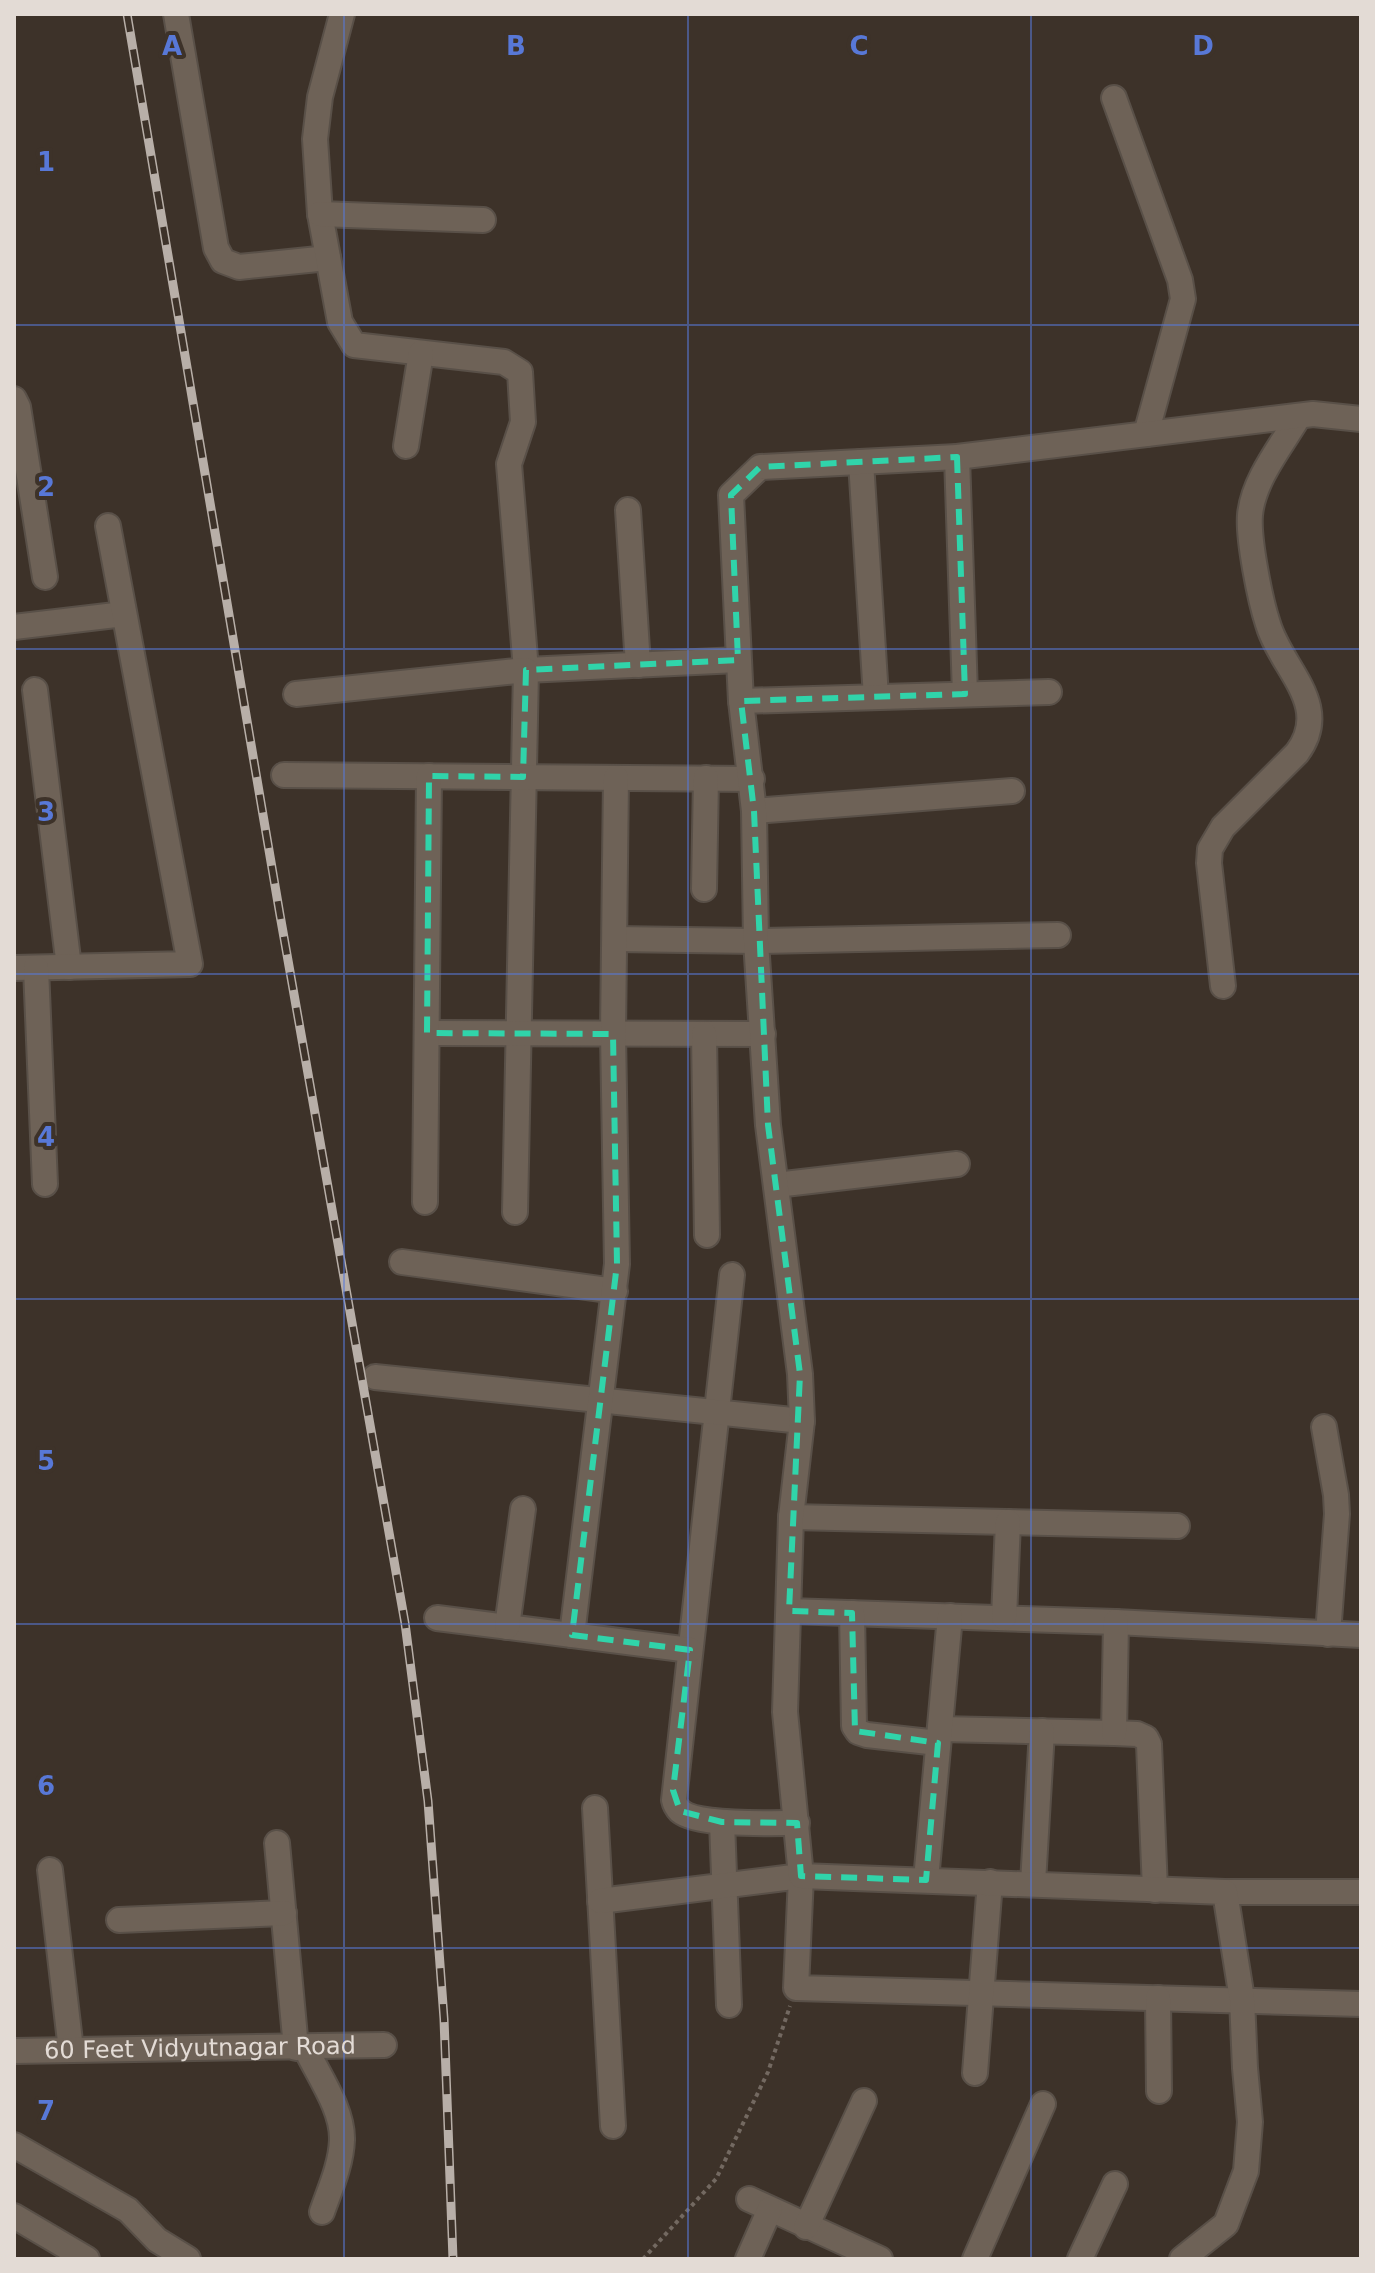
<svg xmlns="http://www.w3.org/2000/svg" width="1375" height="2273" viewBox="0 0 1375 2273" font-family="'DejaVu Sans',sans-serif">
<rect width="100%" height="100%" fill="#3d3229"/>
<g fill="none" stroke-linecap="round" stroke-linejoin="round">
<defs>
<g id="minor">
<path d="M176,14L216,248L223,261L239,267L328,258"/>
<path d="M342,14L320,97L315,139L320,214L340,322L354,345L504,362L520,372L523,422L509,464L526,670L738,660"/>
<path d="M1114,98L1180,280L1183,299L1146,434"/>
<path d="M320,214L483,220"/>
<path d="M14,399L18,407L45,577"/>
<path d="M406,446L421,353"/>
<path d="M957,457L965,694"/>
<path d="M861,462L876,697"/>
<path d="M628,510L638,665"/>
<path d="M14,627L124,614"/>
<path d="M35,690L69,967"/>
<path d="M296,694L526,670L515,1212"/>
<path d="M741,701L1049,692"/>
<path d="M284,775L752,779"/>
<path d="M754,811L1012,791"/>
<path d="M704,889L706,778"/>
<path d="M615,939L756,941L1058,935"/>
<path d="M14,968L190,964L108,526"/>
<path d="M36,968L45,1184"/>
<path d="M1223,986L1209,863L1210,849L1223,827L1297,753C1333,705 1281,669 1268,624C1260,600 1248,539 1250,515C1253,480 1282,445 1299,416"/>
<path d="M427,1033L763,1034"/>
<path d="M704,1034L707,1235"/>
<path d="M776,1185L957,1164"/>
<path d="M425,1202L429,776"/>
<path d="M402,1262L615,1291"/>
<path d="M732,1275L674,1800C675,1805 676,1807 680,1811C697,1826 773,1823 797,1823"/>
<path d="M375,1377L802,1421"/>
<path d="M1324,1427L1336,1495L1337,1514L1328,1634"/>
<path d="M791,1517L1177,1526"/>
<path d="M789,1611L1116,1622L1361,1635"/>
<path d="M852,1613L854,1726L858,1732L867,1735L938,1743"/>
<path d="M437,1618L690,1650"/>
<path d="M1004,1618L1008,1522"/>
<path d="M507,1627L523,1509"/>
<path d="M572,1635L617,1264L613,1034L616,778"/>
<path d="M940,1729L1114,1733L1137,1734L1146,1738L1149,1744L1155,1890"/>
<path d="M1114,1733L1116,1622"/>
<path d="M595,1808L613,2126"/>
<path d="M722,1822L729,2005"/>
<path d="M277,1843L296,2048"/>
<path d="M50,1870L71,2050"/>
<path d="M926,1880L950,1616"/>
<path d="M1033,1883L1042,1731"/>
<path d="M1225,1892H1361"/>
<path d="M600,1901L801,1876L796,1988L1361,2004"/>
<path d="M119,1920L284,1913"/>
<path d="M1158,1998L1159,2091"/>
<path d="M305,2047C318,2075 343,2109 342,2140C341,2165 330,2189 322,2212"/>
<path id="s1" d="M14,2051L384,2045"/>
<path d="M975,2073L990,1882"/>
<path d="M14,2145L128,2210L157,2240L188,2259"/>
<path d="M749,2199L880,2259"/>
<path d="M14,2216L87,2259"/>
<path d="M806,2227L864,2101"/>
<path d="M748,2259L770,2209"/>
<path d="M975,2259L1043,2104"/>
<path d="M1080,2259L1115,2184"/>
<path d="M1182,2259L1226,2224L1246,2171L1250,2122L1245,2068L1242,1999L1225,1892L801,1876L785,1712L791,1517L802,1421L800,1374L768,1125L756,941L754,811L741,701L731,495L760,467L957,457L1313,414L1361,419"/>
</g>
</defs>
<!-- minor casing -->
<use href="#minor" stroke="#595048" stroke-width="28"/>
<!-- path -->
<path stroke="#736961" stroke-width="4" stroke-dasharray="4 4" stroke-linecap="butt" d="M643,2259L716,2179L768,2072L790,2006"/>
<!-- minor -->
<use href="#minor" stroke="#6e6257" stroke-width="24"/>
<defs>
<path id="rail" d="M127,14L280,915L405,1623L428,1801L444,2019L453,2259"/>
</defs>
<!-- rail casing -->
<use href="#rail" stroke="#b8afa8" stroke-width="9"/>
<!-- rail -->
<use href="#rail" stroke="#3d3229" stroke-width="6" stroke-dasharray="18" stroke-linecap="butt"/>
</g>
<!-- marked area -->
<path fill="none" stroke="#30d4aa" stroke-width="6" stroke-dasharray="16 10" stroke-linejoin="round" d="M957,457L965,694L741,701L754,811L768,1125L800,1374L789,1611L852,1613L855,1731L938,1743L926,1880L801,1876L797,1823L722,1822L680,1811L673,1790L690,1650L572,1635L617,1264L613,1034L427,1033L429,776L523,777L526,670L738,660L731,495L760,467Z"/>
<!-- grid -->
<path fill="none" stroke="#5878d7" stroke-width="2" stroke-opacity="0.55" d="M344,14V2259M688,14V2259M1031,14V2259M14,325H1361M14,649H1361M14,974H1361M14,1299H1361M14,1624H1361M14,1948H1361"/>
<g text-anchor="middle" stroke-width="8" stroke-linejoin="round" paint-order="stroke">
<!-- street labels -->
<g font-size="24" fill="#e3dbd5" stroke="#3d3229">
<text dy="8" stroke="none"><textPath href="#s1" startOffset="186">60 Feet Vidyutnagar Road</textPath></text>
</g>
</g>
<g font-size="26" text-anchor="middle" font-weight="bold" fill="#5878d7" stroke="#3d3229" stroke-width="8" stroke-linejoin="round" paint-order="stroke">
<text x="172" y="55">A</text>
<text x="516" y="55">B</text>
<text x="859" y="55">C</text>
<text x="1203" y="55">D</text>
<text x="46" y="171">1</text>
<text x="46" y="496">2</text>
<text x="46" y="821">3</text>
<text x="46" y="1146">4</text>
<text x="46" y="1470">5</text>
<text x="46" y="1795">6</text>
<text x="46" y="2120">7</text>
</g>
<!-- border -->
<rect width="1375" height="2273" fill="none" stroke="#e3dbd5" stroke-width="32"/>
</svg>
